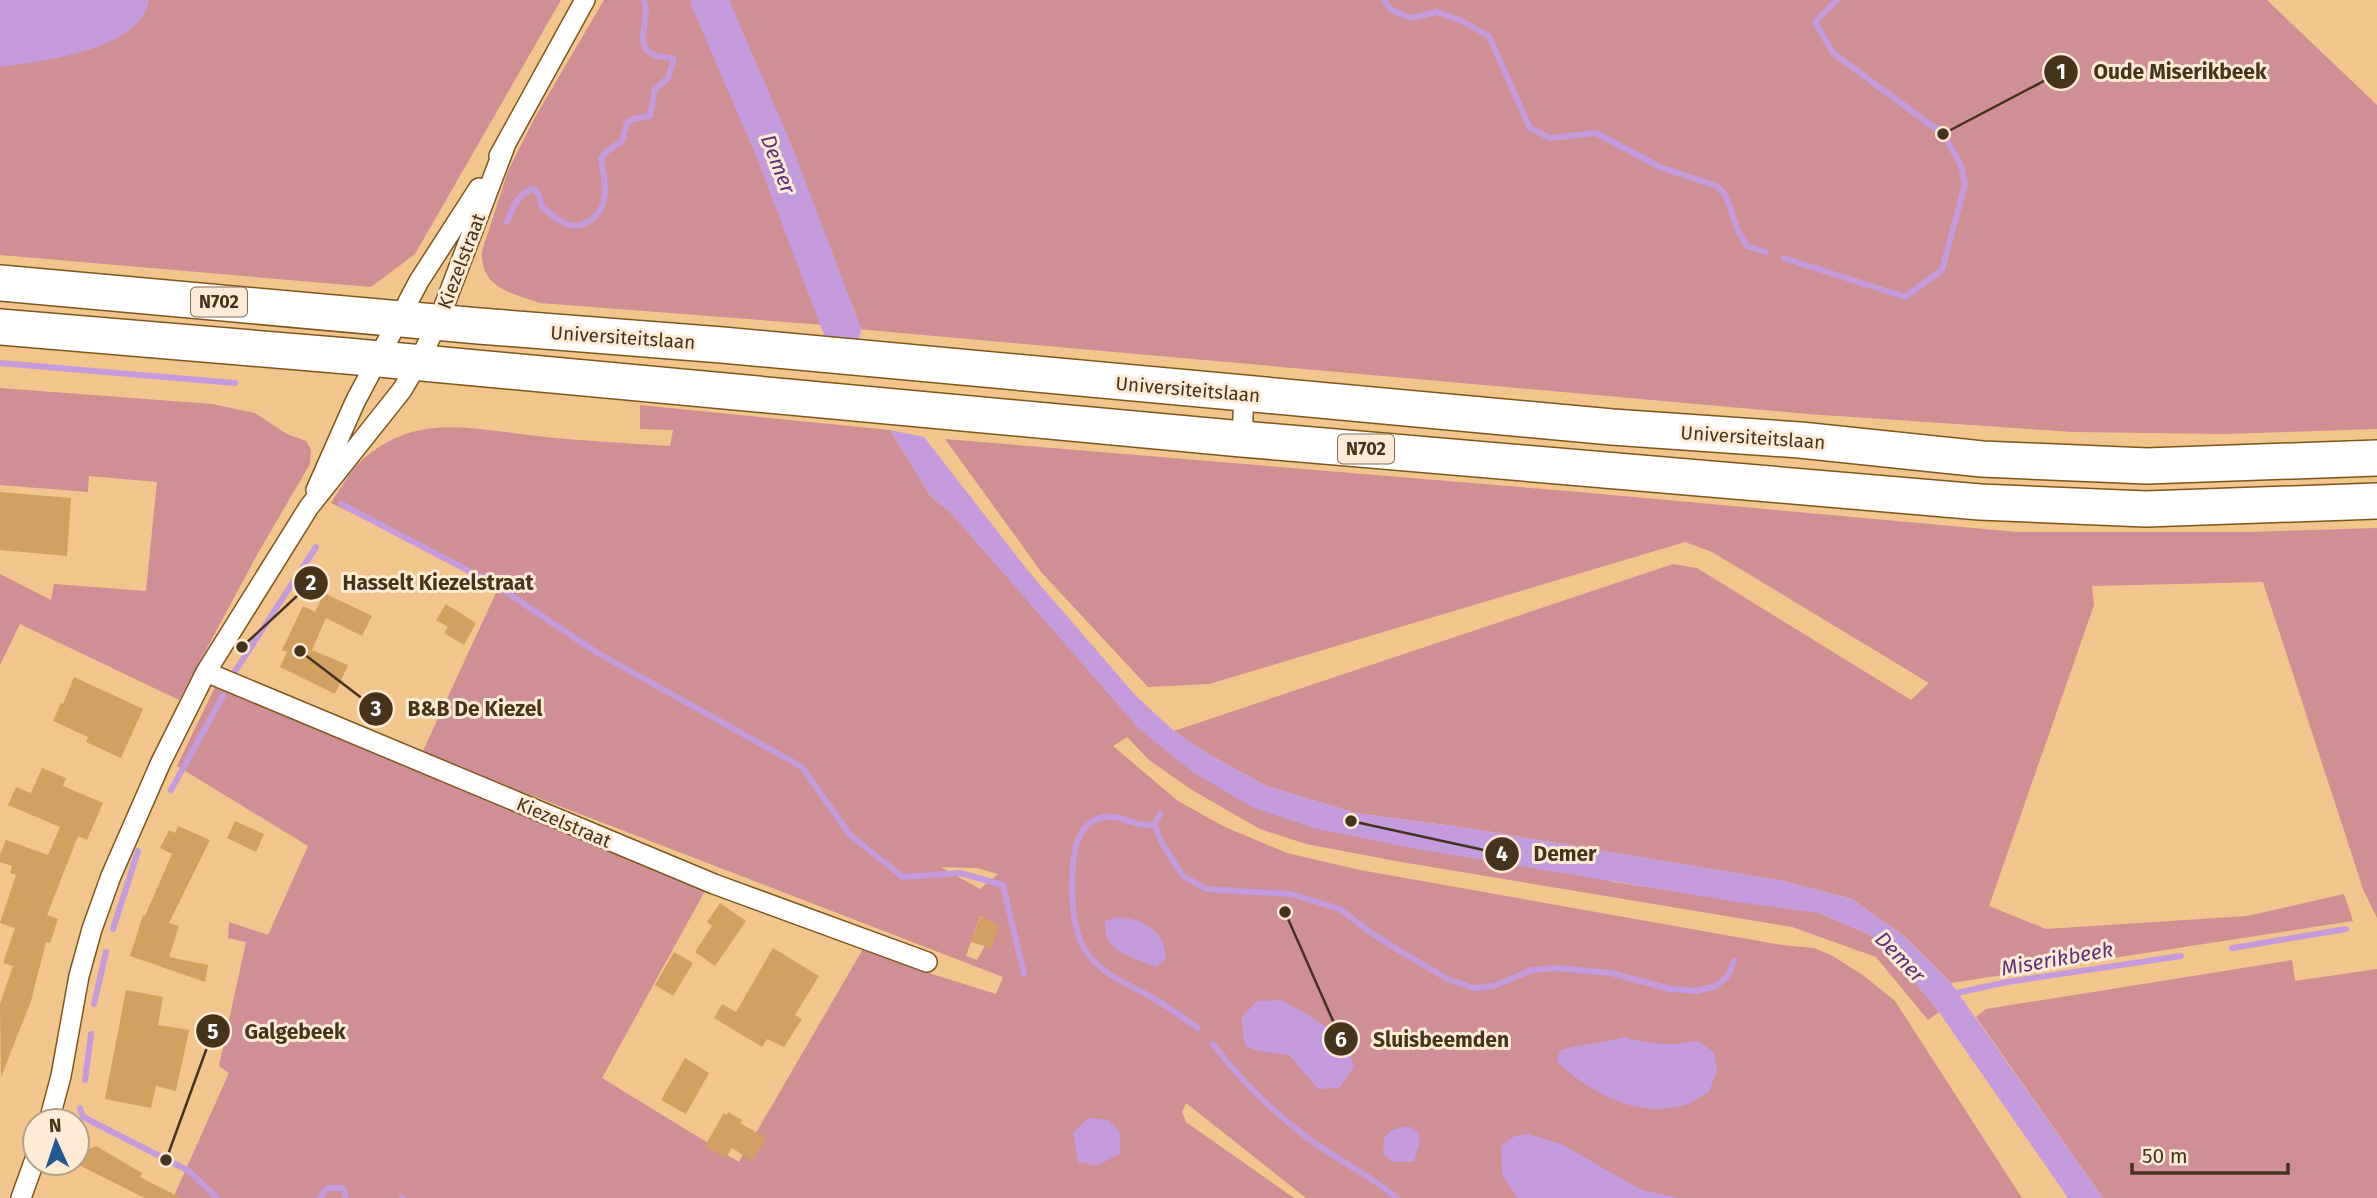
<svg xmlns="http://www.w3.org/2000/svg" width="2377" height="1198" viewBox="0 0 2377 1198" font-family="'Fira Sans',sans-serif">
<rect width="100%" height="100%" fill="#f2c58c"/>
<!-- green -->
<path fill="#d08e95" fill-rule="evenodd" d="M0,0H561L415,254L371,287L0,255Z
M604,0H698L824,325L540,303C511,293 480,288 482,251L508,171L534,119Z
M721,0H2267L2377,105V429L2224,434L2073,432L1808,414L857,329L854,309Z
M0,388L212,404L255,413L287,434L306,441L311,450L310,464L258,553L179,700L20,624L0,665V574L51,600L54,584L146,591L157,482L89,476L88,492L0,485Z
M640,405L890,430L931,497L950,512L1010,580L1194,773L1613,882L1819,913L1872,936L1896,959L1939,1012L1928,1020L1876,957L1792,927L1401,862L1306,844L1260,829L1192,790L1149,760L1127,737L1113,746L1178,801L1225,827L1287,853L1360,870L1782,945L1814,948L1833,956L1864,976L1895,1001L2022,1198H1306L1186,1103L1182,1112L1186,1122L1294,1198H173L229,1073L219,1066L246,942L228,938L229,922L268,935L308,846L177,766L215,687L706,889L602,1078L739,1162L863,949L932,974L996,994L1003,977L422,753L500,584L331,503C339,491 346,478 355,467C410,411 468,428 536,436C581,441 626,443 670,446L673,430L640,429ZM941,867L977,868L998,874L980,889ZM980,916L996,926L977,960L966,956Z
M945,439L1579,492L2017,532H2250L2377,528V918L2363,889L2263,582L2092,586L2094,605L1989,906L2046,929L2247,916L2344,894L2353,921L1951,983L1904,936L1852,899L1784,881L1468,828L1356,813L1267,786L1210,755L1174,731L1673,564L1697,568L1911,700L1929,683L1712,552L1685,542L1209,684L1148,687L1042,573Z
M2292,960L2295,981L2377,969V1198H2103L1976,1017L1986,1009Z"/>
<!-- water -->
<path fill="#c49bdc" d="M0,0H149C141,51 41,61 0,67Z
M890,430L924,437L1029,572L1136,696L1174,731L1210,755L1267,786L1356,813L1468,828L1784,881L1852,899L1904,936L1951,983L2103,1198H2068L1939,1012L1896,959L1872,936L1819,913L1751,904L1422,850L1313,828L1252,807L1194,773L1139,729L950,512L931,497Z
M1117,917C1144,919 1165,930 1166,959L1156,967C1132,956 1103,954 1105,921Z
M1281,1000L1305,1013L1346,1040L1354,1067L1339,1088L1318,1089L1289,1055L1258,1051L1245,1046L1241,1018L1257,1001Z
M1625,1037C1652,1045 1671,1046 1698,1041L1714,1052L1717,1071L1709,1092C1702,1096 1693,1102 1685,1105C1637,1119 1591,1093 1557,1062L1560,1050C1582,1044 1603,1043 1625,1037Z
M1088,1118L1109,1120L1120,1132V1154L1096,1166L1078,1162L1073,1133Z
M1402,1127H1411L1418,1132L1420,1142L1414,1162H1392L1383,1154L1384,1138L1392,1130Z
M1528,1134L1561,1144L1642,1190L1680,1198H1518L1502,1175L1501,1146L1515,1136Z"/>
<g fill="none" stroke-linecap="round" stroke-linejoin="round">
<!-- stream -->
<path stroke="#c49bdc" stroke-width="6" d="M1384,0L1391,10L1412,18L1437,12L1462,21L1489,36L1530,128L1551,138L1596,133L1660,167L1717,186L1726,196L1738,231L1747,246L1766,252
M507,222C513,208 518,192 534,189L539,195L542,207C550,213 560,223 570,225C577,227 585,224 591,220C611,207 605,180 601,159L606,152L622,141L627,123L633,119L650,116L655,89L668,78L674,59C667,57 658,57 652,54C633,44 651,18 644,0
M1784,258L1905,297L1942,270L1965,184L1961,165L1943,134L1833,53L1815,22L1837,0
M0,363L235,383
M341,504L494,584L596,652L802,767L850,835L903,877L960,873L1003,885L1024,974
M234,673L316,547
M171,790L223,696
M1160,814L1154,824C1134,829 1117,810 1097,819C1079,826 1075,846 1073,863C1071,890 1071,924 1084,948C1099,975 1133,986 1158,1001C1172,1009 1184,1019 1198,1028
M1154,824L1163,845L1183,876L1206,889L1291,894L1340,909L1370,932L1400,951L1449,980L1474,988L1494,986L1532,970L1558,968L1611,973L1670,989L1697,991L1716,986L1728,976L1734,961
M113,929L138,851
M2232,948L2346,929
M1952,994L2007,982L2181,956
M94,1004L106,952
M1213,1044C1241,1081 1270,1110 1308,1138C1337,1160 1368,1174 1397,1198
M85,1080L91,1034
M80,1108L83,1117L189,1171L217,1198
M320,1198L327,1188H343L346,1198
M402,1198H403"/>
<!-- river -->
<path stroke="#c49bdc" stroke-width="37" d="M709,0L774,151L842,330"/>
</g>
<!-- building -->
<path fill="#d2a060" d="M0,492L71,498L67,556L0,550Z
M324,593L372,616L362,636L326,618L312,650L348,665L335,694L280,667L287,652L282,650L303,606L315,612Z
M446,604L476,623L464,645L444,633L448,627L436,620Z
M74,677L143,709L121,758L86,742L88,737L53,721L61,703L63,704Z
M42,768L66,778L63,786L103,803L87,840L78,836L47,915L58,919L50,943L46,942L31,1001L1,1077L0,1004L13,966L3,963L15,928L0,923L16,875L10,873L12,866L0,862V855L6,840L48,855L60,827L8,805L16,787L31,793Z
M235,821L264,834L256,852L227,838Z
M178,826L210,840L169,923L179,926L169,957L208,965L205,982L130,956L143,915L145,916L172,854L160,848L169,830L175,833Z
M720,903L746,921L715,966L695,952L712,926L707,922Z
M980,917L1000,925L991,948L971,942Z
M773,948L819,976L795,1015L802,1019L784,1047L767,1039L762,1047L714,1018L722,1004L736,1012Z
M674,952L693,963L673,996L655,985Z
M126,990L163,997L158,1025L189,1030L176,1091L156,1086L151,1108L105,1099Z
M685,1058L709,1073L686,1114L661,1100Z
M728,1112L742,1120L740,1123L766,1138L752,1161L732,1148L726,1158L705,1146L724,1113L727,1115Z
M96,1146L142,1173L140,1177L181,1198H145L77,1164L83,1152Z"/>
<g fill="none" stroke-linecap="round" stroke-linejoin="round">
<defs>
<path id="street" d="M499,156L585,0
M1242,439L1244,394
M316,490L355,402L419,281L479,188
M206,672L714,884L927,962
M49,1121L61,1076L79,976L92,929L111,876L161,762L206,672L309,507L402,390L418,363L438,322L505,146
M21,1198L35,1159"/>
<path id="highway" d="M0,283L479,326L722,345L1612,427L1800,440L1982,459L2147,466L2377,458
M0,327L347,356L1242,439L1980,502L2146,509L2377,501"/>
</defs>
<!-- street casing -->
<use href="#street" stroke="#7e561c" stroke-width="22"/>
<!-- highway casing -->
<use href="#highway" stroke="#7e561c" stroke-width="38"/>
<!-- street -->
<use href="#street" stroke="#fff" stroke-width="19"/>
<!-- highway -->
<use href="#highway" stroke="#fff" stroke-width="35"/>
</g>
<g text-anchor="middle" stroke-width="6" stroke-linejoin="round" paint-order="stroke">
<!-- shield labels -->
<g fill="#feebd5" stroke="#7c6a54" stroke-width="2">
<rect x="191" y="287.5" width="56" height="29" rx="5"/>
<rect x="1338" y="434.5" width="56" height="29" rx="5"/>
</g>
<g font-size="18" font-weight="bold" fill="#45331c">
<text x="219" y="308">N702</text>
<text x="1366" y="455">N702</text>
</g>
<!-- street labels -->
<g font-size="19" fill="#45331c" stroke="#feebd5">
<text transform="translate(461 261) rotate(-69)" y="7">Kiezelstraat</text>
<text transform="translate(623 337) rotate(4)" y="7">Universiteitslaan</text>
<text transform="translate(1188 389) rotate(5)" y="7">Universiteitslaan</text>
<text transform="translate(1753 437) rotate(4)" y="7">Universiteitslaan</text>
<text transform="translate(564 822) rotate(23)" y="7">Kiezelstraat</text>
</g>
<!-- water labels -->
<g font-size="21" font-style="italic" fill="#622f7c" stroke="#feebd5">
<text transform="translate(778 164) rotate(69)" y="7">Demer</text>
<text transform="translate(1900 957) rotate(46)" y="7">Demer</text>
<text transform="translate(2057 959) rotate(-10)" y="7">Miserikbeek</text>
</g>
</g>
<!-- callouts -->
<path fill="none" stroke="#45331c" stroke-width="2.5" d="M1943 134L2061 72M242 647L311 583M300 651L376 709M1351 821L1502 854M166 1160L213 1031M1285 912L1341 1039"/>
<g fill="#45331c" stroke="#feebd5" stroke-width="2.5">
<circle cx="1943" cy="134" r="7"/>
<circle cx="242" cy="647" r="7"/>
<circle cx="300" cy="651" r="7"/>
<circle cx="1351" cy="821" r="7"/>
<circle cx="166" cy="1160" r="7"/>
<circle cx="1285" cy="912" r="7"/>
<circle cx="2061" cy="72" r="18"/>
<circle cx="311" cy="583" r="18"/>
<circle cx="376" cy="709" r="18"/>
<circle cx="1502" cy="854" r="18"/>
<circle cx="213" cy="1031" r="18"/>
<circle cx="1341" cy="1039" r="18"/>
</g>
<g font-size="21" text-anchor="middle" font-weight="bold" fill="#fff">
<text x="2061" y="79">1</text>
<text x="311" y="590">2</text>
<text x="376" y="716">3</text>
<text x="1502" y="861">4</text>
<text x="213" y="1039">5</text>
<text x="1341" y="1047">6</text>
</g>
<g font-size="21" text-anchor="middle" font-weight="bold" fill="#45331c" stroke="#feebd5" stroke-width="6" stroke-linejoin="round" paint-order="stroke">
<text x="2180" y="79">Oude Miserikbeek</text>
<text x="438" y="590">Hasselt Kiezelstraat</text>
<text x="475" y="716">B&amp;B De Kiezel</text>
<text x="1565" y="861">Demer</text>
<text x="295" y="1039">Galgebeek</text>
<text x="1441" y="1047">Sluisbeemden</text>
</g>
<!-- north arrow -->
<g transform="translate(56 1142) rotate(357)"><circle r="33" fill="#feebd5" stroke="#b4a18b" stroke-width="2"/>
<path d="M0-5L12 26L0 18L-12 26Z" fill="#235890"/>
<text y="-10" font-size="19" font-weight="bold" text-anchor="middle" fill="#45331c">N</text>
</g>
<!-- scale -->
<path d="M2132 1163v10h156v-10" fill="none" stroke="#45331c" stroke-width="3.5"/>
<text x="2142" y="1163" font-size="21" fill="#45331c" stroke="#feebd5" stroke-width="5" paint-order="stroke">50 m</text>
</svg>
